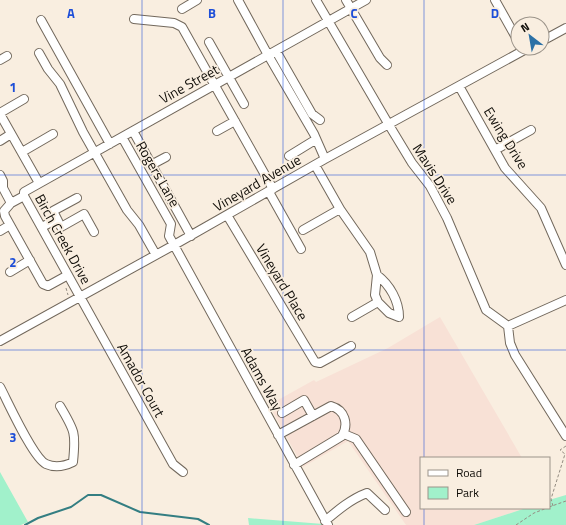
<svg xmlns="http://www.w3.org/2000/svg" width="566" height="525" viewBox="0 0 566 525" font-family="'Titillium Web',sans-serif">
<rect width="100%" height="100%" fill="#f9eee0"/>
<!-- education -->
<path fill="#f8e1d6" d="M440,317L522,458H421V508H526L474,525H406L348,441L303,467L269,405L314,380L316,382L388,348Z"/>
<!-- green -->
<path fill="#a1f1cb" d="M0,472L28,522L21,525H0Z
M566,495V525H474L526,508H549V500Z
M248,518L336,525H386H249Z"/>
<g fill="none" stroke-linecap="round" stroke-linejoin="round">
<!-- stream -->
<path stroke="#347e82" stroke-width="2" d="M25,525L38,518L71,507L88,495H101L140,512L198,519L209,525"/>
<defs>
<path id="minor" d="M238,0L268,55L314,134L325,159
M316,0L389,125L412,163L430,186L447,218L486,310L508,326
M346,0L380,58L387,65
M495,0L518,41
M182,9L197,0
M134,19L174,23L182,27L273,189
M41,20L110,144
M542,41L566,28
M209,42L244,104
M276,51L312,114L320,120
M39,53L48,69L60,84L83,132L127,210L139,225L156,255
M0,60L7,56
M459,86L505,168L541,208L566,265
M0,113L24,99
M0,114L39,183
M133,131L191,236
M217,131L235,121
M122,137L171,224L169,236L328,525
M0,141L11,134
M495,150L531,130
M22,152L53,134
M289,156L315,140
M151,165L166,157
M315,165L340,209L370,252L377,275L375,295L378,302L389,313L399,317C399,301 390,285 377,275
M0,175L3,181V188L11,203
M269,192L301,249
M24,196L11,203L4,211L5,216L43,284L48,286L68,275
M77,198L53,211L61,227L84,214L94,232
M227,215L315,362L320,363L351,346
M42,227L57,219
M303,230L340,209
M0,231L10,225
M10,272L30,260
M352,317L378,302
M508,326L510,343L515,355L566,436
M508,326L566,300
M0,341L174,245L325,159L528,48
M0,387C8,402 33,458 46,464C55,468 65,466 73,462C76,433 75,431 60,406
M282,413L304,400L313,416
M344,434L356,439L406,512
M278,435L331,406C345,410 349,424 342,436L294,465
M183,472L173,464L24,196V192L366,0
M325,521C338,510 351,499 367,493L385,510"/>
</defs>
<!-- minor casing -->
<use href="#minor" stroke="#72685c" stroke-width="10"/>
<!-- path -->
<path stroke="#948c82" stroke-width="1" stroke-dasharray="3 2" stroke-linecap="butt" d="M66,288L68,295
M553,506L551,499L565,454L560,450L566,446
M549,507L566,501
M516,525L534,513L547,508"/>
<!-- minor -->
<use href="#minor" stroke="#fff" stroke-width="8"/>
</g>
<!-- grid -->
<path fill="none" stroke="#1d4ed8" stroke-width="1" stroke-opacity="0.55" d="M142,0V525M283,0V525M424,0V458M0,175H566M0,350H566M424,508V525"/>
<g text-anchor="middle" stroke-width="3.5" stroke-linejoin="round" paint-order="stroke">
<!-- street labels -->
<g font-size="14" fill="#100d08" stroke="#f9eee0">
<text transform="translate(189 84) rotate(-29)" y="5">Vine Street</text>
<text transform="translate(506 138) rotate(58)" y="5">Ewing Drive</text>
<text transform="translate(158 174) rotate(60)" y="5">Rogers Lane</text>
<text transform="translate(435 174) rotate(57)" y="5">Mavis Drive</text>
<text transform="translate(257 183) rotate(-30)" y="5">Vineyard Avenue</text>
<text transform="translate(63 239) rotate(61)" y="5">Birch Creek Drive</text>
<text transform="translate(282 282) rotate(59)" y="5">Vineyard Place</text>
<text transform="translate(262 379) rotate(61)" y="5">Adams Way</text>
<text transform="translate(141 380) rotate(61)" y="5">Amador Court</text>
</g>
</g>
<g font-size="13" text-anchor="middle" font-weight="bold" fill="#1d4ed8" stroke="#f9eee0" stroke-width="3.5" stroke-linejoin="round" paint-order="stroke">
<text x="71" y="18">A</text>
<text x="212" y="18">B</text>
<text x="354" y="18">C</text>
<text x="495" y="18">D</text>
<text x="13" y="92">1</text>
<text x="13" y="267">2</text>
<text x="13" y="442">3</text>
</g>
<!-- legend -->
<rect x="420" y="457" width="130" height="52" fill="#f9eee0" stroke="#9c948a"/>
<rect x="428" y="470" width="20" height="6" fill="#ffffff" stroke="#9c948a"/>
<text x="456" y="477" font-size="12" fill="#100d08">Road</text>
<rect x="428" y="487" width="20" height="12" fill="#a1f1cb" stroke="#9c948a"/>
<text x="456" y="497" font-size="12" fill="#100d08">Park</text>
<!-- north arrow -->
<g transform="translate(530 36) rotate(329)"><circle r="19" fill="#f9eee0" stroke="#9c948a"/>
<path d="M0-3L7 15L0 10L-7 15Z" fill="#2c71a6"/>
<text y="-6" font-size="11" font-weight="bold" text-anchor="middle" fill="#100d08">N</text>
</g>
</svg>
